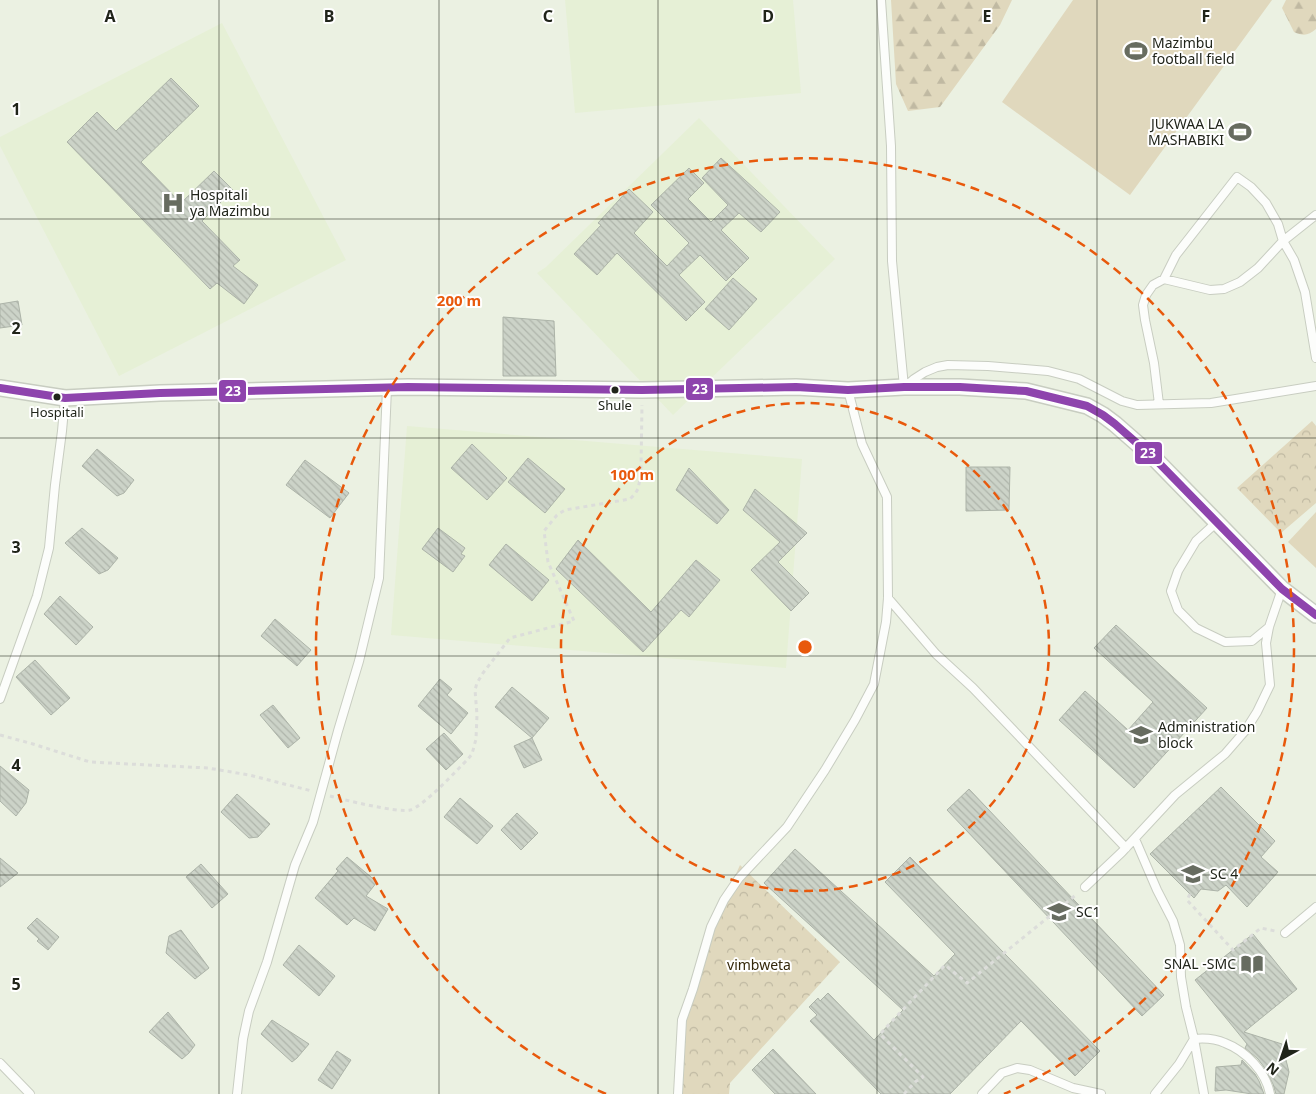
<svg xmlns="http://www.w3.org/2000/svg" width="1316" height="1094" viewBox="0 0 1316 1094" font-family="'Noto Sans',sans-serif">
<defs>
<pattern id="forest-firs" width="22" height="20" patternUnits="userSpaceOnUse" patternTransform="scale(1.25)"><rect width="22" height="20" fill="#e0d8bd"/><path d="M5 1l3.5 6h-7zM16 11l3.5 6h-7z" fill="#c0b9a2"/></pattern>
<pattern id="park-crowns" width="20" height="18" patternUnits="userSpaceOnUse" patternTransform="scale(1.25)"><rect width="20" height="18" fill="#e0d8bd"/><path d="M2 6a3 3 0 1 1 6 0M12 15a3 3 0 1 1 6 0" fill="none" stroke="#c0b9a2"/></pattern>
<pattern id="building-back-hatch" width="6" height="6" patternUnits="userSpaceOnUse" patternTransform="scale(1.25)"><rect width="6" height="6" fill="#ccd3c8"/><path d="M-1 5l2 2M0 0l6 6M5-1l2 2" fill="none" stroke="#afb5ab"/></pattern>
</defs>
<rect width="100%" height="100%" fill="#ebf1e2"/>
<!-- built -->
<path fill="#e6f0d6" d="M565,0H793L801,93L575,113Z
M222,23L346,260L119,376L0,146V137Z
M699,118L835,259L673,415L537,273L546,267Z
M407,426L802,459L786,668L391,635Z"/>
<!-- forest -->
<path fill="url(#forest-firs)" d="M891,0H1012L1000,25L940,107L908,111L896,84Z
M1286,0H1316V29C1308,36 1303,36 1294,32L1282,8Z"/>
<!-- park -->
<path fill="url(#park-crowns)" d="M1312,421L1316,426V503L1281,533L1237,488Z
M740,865L840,962L730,1083L729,1094H680L684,1013L708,936Z"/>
<!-- pitch -->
<path fill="#e0d8bd" d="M1073,0H1272L1130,195L1002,102Z
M1316,512V568L1288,542Z"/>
<!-- building -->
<path fill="url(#building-back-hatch)" stroke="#acb3a8" d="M171,78L199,106L141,162L181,203L214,171L233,190L202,221L240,260L233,266L258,285L244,304L217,283L210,289L67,142L97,112L116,131Z
M721,158L780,212L761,232L739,213L721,230L749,258L726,281L700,255L679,275L705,302L686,321L617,253L597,275L574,254L601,225L598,223L629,189L653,212L634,233L667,266L689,243L651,205L689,168L704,183L688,199L711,222L728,205L702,178Z
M733,278L757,299L729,330L705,309Z
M18,301L22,325L0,328V304Z
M503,317L554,321L556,376H503Z
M472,444L507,478L487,500L451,468Z
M97,449L134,480L124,493L117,496L82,466Z
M528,458L565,489L545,513L508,482Z
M305,460L349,493L330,518L286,485Z
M966,467H1010L1009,510L966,511Z
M689,468L729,510L717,524L676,490Z
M755,489L807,533L778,562L809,593L791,611L751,570L780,542L743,510Z
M82,528L118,558L108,570L99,574L65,543Z
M438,528L465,548L461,554L465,556L453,572L422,549Z
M578,540L651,612L696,560L720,580L689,617L681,610L643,652L556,569Z
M506,544L549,580L532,601L489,565Z
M60,596L93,627L76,645L44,614Z
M275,619L311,650L297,666L261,636Z
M1116,625L1207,708L1134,788L1059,720L1085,691L1128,730L1153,702L1094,648Z
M35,660L70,698L51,715L16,677Z
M440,679L452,689L447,695L468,713L451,734L418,706Z
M512,687L549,718L532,738L495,707Z
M273,705L300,738L288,748L260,715Z
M444,733L463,754L446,770L426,749Z
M532,738L542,760L524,768L514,746Z
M0,766L29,790L26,803L16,816L0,801Z
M1221,787L1275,841L1261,857L1278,872L1247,907L1226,885L1218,891L1201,889L1194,898L1150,854Z
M969,789L1164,995L1142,1016L947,810Z
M237,794L270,824L258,837L249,838L221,812Z
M460,798L493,826L477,844L444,817Z
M517,813L538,833L521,850L501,830Z
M795,849L934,976L955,954L885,882L910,857L1100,1051L1075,1076L1021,1021L950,1094H881L810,1021L817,1015L809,1007L818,998L820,1001L828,993L874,1040L903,1010L764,883Z
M347,857L377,882L366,896L388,909L375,931L354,918L347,925L315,898L338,871L336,869Z
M0,858L18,873L0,887Z
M201,864L228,894L212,908L186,877Z
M37,918L59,937L48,950L37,941L39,939L27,928Z
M181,930L209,968L195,979L166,953L169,936Z
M1253,934L1297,989L1244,1032L1282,1044L1289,1072L1284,1094H1276L1273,1084L1264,1067L1258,1059L1245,1048L1247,1044L1195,980Z
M299,945L335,976L319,996L283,965Z
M168,1012L195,1045L189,1053L182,1059L149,1032Z
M272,1020L309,1044L297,1058L292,1062L261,1034Z
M773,1049L816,1094H775L752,1070Z
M337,1051L351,1060L332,1089L318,1080Z
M1242,1060L1255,1074L1259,1081L1264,1094H1252L1226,1090L1215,1091L1216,1067L1241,1065Z"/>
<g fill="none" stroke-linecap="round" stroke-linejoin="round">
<defs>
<path id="service" d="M881,0L891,146L892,261L904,387
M1164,279L1176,255L1237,177L1251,187L1266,203L1278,224L1283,241L1294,260L1305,292L1316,358
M906,386L914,379L925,372L937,367L948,365L988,366L1048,371L1079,379L1122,401L1137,405L1211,403L1316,386
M1159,404L1154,363L1145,320L1143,305L1146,295L1153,285L1164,279L1210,290L1224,289L1240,282L1258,268L1283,241L1316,215
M1217,522L1196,541L1178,571L1171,591L1178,610L1196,628L1225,642L1252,641L1269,627
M888,598L936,654L973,688L1126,848
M0,699L37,596L49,548L55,485L62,431L65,398
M1135,839L1157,890L1173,921L1180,945L1181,977L1186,1007L1194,1039L1204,1094
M1085,887L1122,852L1175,795L1225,754L1245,731L1257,712L1270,685L1266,643L1269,627L1282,589
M1285,933L1316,907
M0,1063L30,1094
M237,1094L243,1039L249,1011L267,962L295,865L313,822L338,731L359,661L379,578L387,388
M678,1094L682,1020L693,989L711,927L724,900L739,878L787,827L825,770L855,720L874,684L886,622L888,598L887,497L862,444L848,390
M982,1094L1002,1073L1017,1068L1030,1070L1073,1088L1101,1094
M1155,1094L1179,1064L1194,1039C1204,1038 1216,1039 1225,1043C1246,1051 1266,1072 1270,1094"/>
<path id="minor" d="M0,388L65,398L160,393L408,387L642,390L796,387L848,390L904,387H960L1026,391L1087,406L1103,415L1115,424L1155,459L1282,589L1316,615"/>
</defs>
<!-- service casing -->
<use href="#service" stroke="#c8cdc1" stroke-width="10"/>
<!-- minor casing -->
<use href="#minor" stroke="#c8cdc1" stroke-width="18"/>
<!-- path -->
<path stroke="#dcddda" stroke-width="3" stroke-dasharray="4 4" stroke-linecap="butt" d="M0,735L33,744L90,762L208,768L249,775L312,791
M330,796C344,800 398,813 410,810C424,806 457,770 468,759L472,754L476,739L477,715L475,690L477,683L483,673L510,638L574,621L548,562L544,531L557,515L565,510L630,499L635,494L638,489L640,479L641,467L642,405
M1190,894L1187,900L1233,950L1261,928L1275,931
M904,1094L915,1082L923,1077L880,1034L945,965L967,983L1077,894"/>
<!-- service -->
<use href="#service" stroke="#fcfdfb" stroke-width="8"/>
<!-- minor -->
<use href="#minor" stroke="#fcfdfb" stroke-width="15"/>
<defs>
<path id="bus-1" d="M0,388L65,398L160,393L408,387L642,390L796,387L848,390L904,387H960L1026,391L1087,406L1103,415L1115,424L1155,459L1282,589L1316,615"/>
</defs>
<!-- bus-1 casing -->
<use href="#bus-1" stroke="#fff" stroke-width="11"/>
<!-- bus-1 -->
<use href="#bus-1" stroke="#8e44ad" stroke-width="8"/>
</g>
<!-- grid -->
<path fill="none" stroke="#20241a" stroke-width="1" stroke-opacity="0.55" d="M219,0V1094M439,0V1094M658,0V1094M877,0V1094M1097,0V1094M0,219H1316M0,438H1316M0,656H1316M0,875H1316"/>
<!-- distance rings -->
<g fill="none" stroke="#e8590c" stroke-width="2.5" stroke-dasharray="9 6">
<circle cx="805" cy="647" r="244"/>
<path d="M606 1094A489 489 0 1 1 1004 1094"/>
</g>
<!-- icons -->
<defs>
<symbol id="stadium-bare" viewBox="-9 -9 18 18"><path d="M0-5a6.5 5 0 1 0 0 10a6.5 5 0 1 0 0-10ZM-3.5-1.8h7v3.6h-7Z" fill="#676c60" stroke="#fff" stroke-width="2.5" paint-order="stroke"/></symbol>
<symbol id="hospital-bare" viewBox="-9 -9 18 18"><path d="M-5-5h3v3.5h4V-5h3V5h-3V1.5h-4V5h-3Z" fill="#676c60" stroke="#fff" stroke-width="2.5" paint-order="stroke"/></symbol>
<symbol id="university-bare" viewBox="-9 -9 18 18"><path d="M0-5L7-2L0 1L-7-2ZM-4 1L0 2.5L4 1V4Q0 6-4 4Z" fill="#676c60" stroke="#fff" stroke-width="2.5" paint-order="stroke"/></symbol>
<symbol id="library-bare" viewBox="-9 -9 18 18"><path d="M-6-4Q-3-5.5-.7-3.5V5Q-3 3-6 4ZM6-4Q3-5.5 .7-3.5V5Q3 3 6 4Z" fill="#676c60" stroke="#fff" stroke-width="2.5" paint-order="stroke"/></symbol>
</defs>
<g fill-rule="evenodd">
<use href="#stadium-bare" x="1120" y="35" width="32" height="32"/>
<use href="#stadium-bare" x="1224" y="116" width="32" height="32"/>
<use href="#hospital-bare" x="157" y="187" width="32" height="32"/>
<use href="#university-bare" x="1125" y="719" width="32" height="32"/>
<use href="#university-bare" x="1177" y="858" width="32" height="32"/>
<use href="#university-bare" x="1043" y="896" width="32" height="32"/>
<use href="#library-bare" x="1236" y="948" width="32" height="32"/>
</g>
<!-- markers -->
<g fill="#20241a" stroke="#fff" stroke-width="2">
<circle cx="615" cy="390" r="4.5"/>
<circle cx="57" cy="397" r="4.5"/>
</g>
<g text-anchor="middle" stroke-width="4" stroke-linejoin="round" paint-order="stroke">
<!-- bus labels -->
<g font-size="13" fill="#20241a" stroke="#fff">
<text x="615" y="410">Shule</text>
<text x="57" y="417">Hospitali</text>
</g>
<!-- poi labels -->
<g font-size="14" fill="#20241a" stroke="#fff" text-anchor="start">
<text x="1152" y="48">Mazimbu<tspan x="1152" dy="16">football field</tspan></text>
<text x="1224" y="129" text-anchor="end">JUKWAA LA<tspan x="1224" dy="16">MASHABIKI</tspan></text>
<text x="190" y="200">Hospitali<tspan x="190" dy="16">ya Mazimbu</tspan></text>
<text x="1158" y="732">Administration<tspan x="1158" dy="16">block</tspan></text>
<text x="1210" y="879">SC 4</text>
<text x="1076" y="917">SC1</text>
<text x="1236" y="969" text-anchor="end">SNAL -SMC</text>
</g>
<!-- park labels -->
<g font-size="14" fill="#34270a" stroke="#fff">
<text x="759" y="970">vimbweta</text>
</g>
</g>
<g font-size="16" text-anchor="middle" font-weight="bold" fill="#20241a" stroke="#fff" stroke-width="4" stroke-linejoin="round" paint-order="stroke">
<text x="110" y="22">A</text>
<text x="329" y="22">B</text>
<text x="548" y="22">C</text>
<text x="768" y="22">D</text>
<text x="987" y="22">E</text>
<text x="1206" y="22">F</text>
<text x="16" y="115">1</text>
<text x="16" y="334">2</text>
<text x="16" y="553">3</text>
<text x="16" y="771">4</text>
<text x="16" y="990">5</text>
</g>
<circle cx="805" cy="647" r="8" fill="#e8590c" stroke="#fff" stroke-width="2.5"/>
<g font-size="15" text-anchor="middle" font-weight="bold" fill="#e8590c" stroke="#fff" stroke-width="4" stroke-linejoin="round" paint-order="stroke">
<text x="459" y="306">200 m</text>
<text x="632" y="480">100 m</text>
</g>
<g stroke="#fff" stroke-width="2">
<rect x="685" y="377" width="29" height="24" rx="5" fill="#8e44ad"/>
<rect x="218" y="379" width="29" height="24" rx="5" fill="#8e44ad"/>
<rect x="1134" y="441" width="29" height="24" rx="5" fill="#8e44ad"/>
</g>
<g font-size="14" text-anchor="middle" font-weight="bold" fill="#fff">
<text x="700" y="394">23</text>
<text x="233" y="396">23</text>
<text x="1148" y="458">23</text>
</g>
<!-- north arrow -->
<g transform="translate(1281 1059) rotate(220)" stroke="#ffffff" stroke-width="4" paint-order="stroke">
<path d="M0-4L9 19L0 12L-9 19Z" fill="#20241a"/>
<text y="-8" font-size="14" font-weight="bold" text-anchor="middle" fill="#20241a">N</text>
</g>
</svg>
